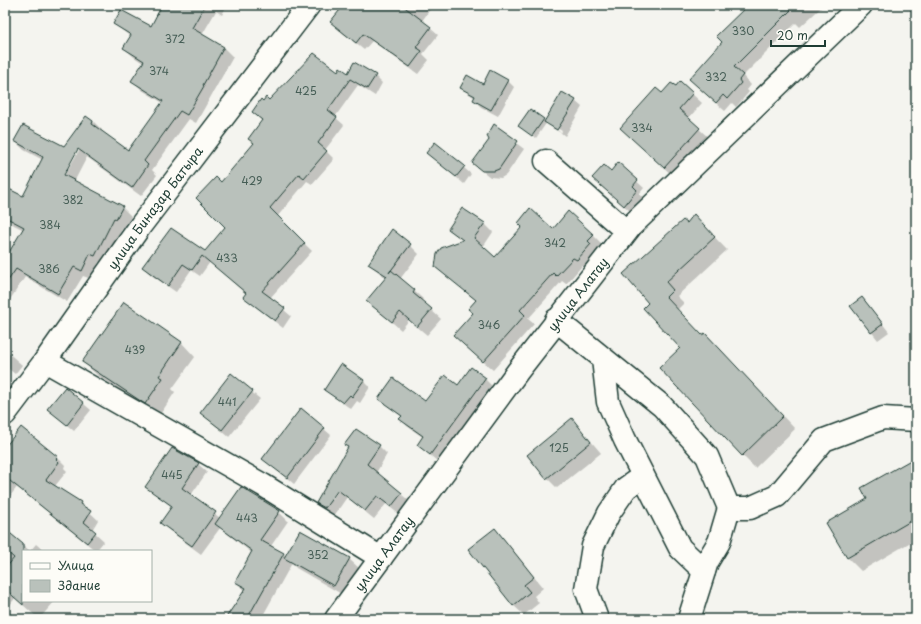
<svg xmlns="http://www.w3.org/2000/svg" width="921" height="624" viewBox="0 0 921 624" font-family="'Playpen Sans',sans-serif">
<rect width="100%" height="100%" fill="#f4f4ef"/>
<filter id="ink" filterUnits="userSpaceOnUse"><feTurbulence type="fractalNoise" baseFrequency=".025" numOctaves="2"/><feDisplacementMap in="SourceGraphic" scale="8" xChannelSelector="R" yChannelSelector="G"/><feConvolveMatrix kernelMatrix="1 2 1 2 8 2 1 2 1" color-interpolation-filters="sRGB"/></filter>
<g filter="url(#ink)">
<!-- shadow -->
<path fill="#0003" fill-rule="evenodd" d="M173,5H227L222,15L216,11L202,35L224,48L233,57L196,123L189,119L152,170L157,175L141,196L87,157L74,182L122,207L131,216L125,228L123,227L104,265L99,262L91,279L83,276L67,302L25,277L5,307V261L24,230L14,225L5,216V188L23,198L43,160L24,150L15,141L64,148L93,121L102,130L101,132L128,151L163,103L142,90L133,81L143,63L134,57L124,48L131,37L114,24L151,27ZM81,147L62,180L61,179L77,150Z
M345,5H433L422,21L438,35L423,54L429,60L418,74L372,41L364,50L339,30L332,22Z
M749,5H824L800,27L796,23L743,76L751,85L747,90L749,92L736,107L732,103L725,111L699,88L723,42Z
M338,72L375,76L382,83L375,96L358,85L335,117L344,125L325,150L334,159L312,184L307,181L277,217L312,251L270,298L291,316L283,328L252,304L244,297L246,294L210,262L200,276L191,270L176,292L151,275L143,267L205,252L226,227L221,184L255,144L250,139L262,121L253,112L264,102L270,101Z
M507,80L514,87L498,116L481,107L474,100L475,98L461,88Z
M692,94L702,103L688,119L709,138L674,177L631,137L662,95Z
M575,101L582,107L565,136L547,122L536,138L523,129L543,120L545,122ZM552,125L562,131L561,133L552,128Z
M494,126L524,149L506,175L501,178L490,177L480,169Z
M436,144L471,174L464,184L428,153Z
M618,164L644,188L639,194L644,198L631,212L601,185Z
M694,216L727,250L677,296L684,303L677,310L702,336L717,347L795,429L755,468L742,455L682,348L650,303L687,224Z
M484,223L493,232L483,247L496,259L553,230L593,235L602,244L596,251L600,254L587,268L582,266L566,284L562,281L528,319L534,324L493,370L463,344L477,301L436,267L463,241L449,229Z
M410,245L419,254L400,279L414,291L423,299L421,301L441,319L427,335L409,320L401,330L377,309L386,278L369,264Z
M862,298L889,332L878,340L851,306Z
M124,303L182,343L195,357L172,389L175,392L159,416L97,375L83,362Z
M5,350L22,365L15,374L5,366Z
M231,375L260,399L229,437L201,413Z
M485,379L492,386L437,461L418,445L424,438L407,426L401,419L402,417L379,399L425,402L458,386Z
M363,380L370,387L360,403L357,401L351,409L325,390Z
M65,388L91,410L74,431L48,409Z
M572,419L601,453L557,488L547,478Z
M324,429L331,435L294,484L263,458Z
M379,446L387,454L376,473L408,500V505L400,515L386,504L374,519L347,497L334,516L325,511L317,503ZM341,485L342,486L331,501L332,496Z
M5,449L57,457L65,465L64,468L67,471L55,486L80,503L98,520L92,530L104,541L96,551L17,487L5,503Z
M916,458V539L861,571L848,558L869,499Z
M198,464L207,472L191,495L220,518L241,488L279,512L288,521L271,546L286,556L349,559L360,569L345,596L296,568L292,563L261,619H226L245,591L236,582L252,553L220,528L201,554L170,531L161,522L172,507L147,487Z
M495,529L543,588L534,596L539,603L524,615L513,605Z
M5,530L30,551L36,544L44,551H23V601H55L39,619L15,598L5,612Z"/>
<!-- building -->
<path fill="#b9c1bb" stroke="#1f3d34" d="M162,5H205L192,28L224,47L203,85L204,86L187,115L180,111L144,161L148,165L132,188L78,149L64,175L123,206L116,219L114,218L95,256L90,254L82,271L74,267L58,294L16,269L5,285V259L24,227L5,217V187L23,196L43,157L14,141L23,125L64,146L86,116L93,121L92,124L128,150L163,101L131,81L144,61L123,48L131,35L113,24L121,10L151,26Z
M344,5H402L431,27L416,47L422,51L410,67L363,34L356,43L330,22Z
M748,5H796L734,67L743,75L739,80L741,83L727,99L723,95L716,103L689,79L722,42L716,36Z
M314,53L338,71L340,67L348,73L354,62L376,75L367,89L350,79L328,110L337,117L318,143L327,151L304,178L299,174L270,208L305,243L262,291L285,308L275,321L243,297L246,293L202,256L192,270L183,264L168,286L142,267L171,228L205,251L225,227L196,198L216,177L221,182L254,143L248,139L262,120L252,112L261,99L263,101L266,97L269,100Z
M490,70L508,80L491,110L473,100L475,96L460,88L467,75L483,84Z
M680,81L693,93L679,109L700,128L664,168L620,128L656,88L662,93L671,83L676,86Z
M562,92L576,100L557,130L544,122Z
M530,109L544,119L532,136L518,126Z
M494,124L518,141L499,169L494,171H482L472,163L489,140L487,136Z
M435,142L465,166L456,177L426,153Z
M618,162L638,180L633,186L637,190L624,206L592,178L604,165L611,171Z
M462,208L485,223L474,238L495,257L522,227L518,223L530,208L553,229L568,211L594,235L588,241L591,244L577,260L573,258L556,276L553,273L520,310L525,315L483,362L453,335L473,313L468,309L476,300L435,267L437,254L441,248L463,240L448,229Z
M694,214L715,237L666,282L673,290L666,297L702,335L705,333L783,416L742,456L659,368L680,348L643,308L648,303L623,274L683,220L687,223Z
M392,229L411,244L389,273L391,270L415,290L413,293L432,309L417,327L400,312L392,322L366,301L387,276L368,264Z
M862,297L883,324L871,333L850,306Z
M124,302L182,342L159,376L163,378L145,404L82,362Z
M341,364L364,380L352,397L350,395L343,403L324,390Z
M471,367L486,378L430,455L417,445L423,436L399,419L402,416L378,399L393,378L425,401L445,375L458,385Z
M231,373L253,391L222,430L200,413Z
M65,387L84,403L67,425L47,409Z
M301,408L325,428L287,478L262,459Z
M572,418L591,442L546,479L527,455Z
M21,427L58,457L56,459L59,462L46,480L81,502L80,504L91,511L84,522L96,532L87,543L5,477V447Z
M356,429L380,445L367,464L402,493L391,507L377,496L365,511L338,490L325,508L316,503L348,447L344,445Z
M172,448L199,463L182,488L216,512L192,546L160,523L172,506L145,487Z
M916,457V518L847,558L826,523L867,499L861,488Z
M241,487L280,511L260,540L284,553L247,619H225L246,588L235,582L252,551L215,524Z
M495,528L534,577L524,585L530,592L513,606L468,549Z
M5,529L23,544V605L5,589V569L14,558L5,550Z
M300,530L350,558L334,586L284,558Z"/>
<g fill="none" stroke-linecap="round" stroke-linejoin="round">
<defs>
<g id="minor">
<path d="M546,161L626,231"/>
<path d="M556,320L662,406L707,456L729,508L719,542L707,562L689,619"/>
<path d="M603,359L608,402L625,440L680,548L704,571"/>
<path d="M45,361L263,485L381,558"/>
<path id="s1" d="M5,414L45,361L141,225L309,5"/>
<path d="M729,508H750L777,496L824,440L883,418L916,420"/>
<path id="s2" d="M336,619L518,371L631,226L861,5"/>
<path d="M597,619L586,589L593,546L609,513L626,488L643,476"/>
</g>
</defs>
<!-- minor casing -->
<use href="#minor" stroke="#1f3d34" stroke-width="25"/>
<!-- minor -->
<use href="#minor" stroke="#fdfcf7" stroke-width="22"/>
</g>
</g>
<g text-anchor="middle" stroke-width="3" stroke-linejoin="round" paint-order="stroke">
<!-- number labels -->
<g font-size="11" fill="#465e56">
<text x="743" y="35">330</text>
<text x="175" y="43">372</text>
<text x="159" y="75">374</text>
<text x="716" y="81">332</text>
<text x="306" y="95">425</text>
<text x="642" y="132">334</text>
<text x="252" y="185">429</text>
<text x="73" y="204">382</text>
<text x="50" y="229">384</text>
<text x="555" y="247">342</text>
<text x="227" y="262">433</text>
<text x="49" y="273">386</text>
<text x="489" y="329">346</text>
<text x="135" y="354">439</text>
<text x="227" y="406">441</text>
<text x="559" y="452">125</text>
<text x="172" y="479">445</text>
<text x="247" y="522">443</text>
<text x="318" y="559">352</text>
</g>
<!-- street labels -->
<g font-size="13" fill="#1f3d34" stroke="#fdfcf7">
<text dy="5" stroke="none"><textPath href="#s1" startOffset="255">улица Биназар Батыра</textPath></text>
<text dy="5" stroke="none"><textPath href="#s2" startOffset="405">улица Алатау</textPath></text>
<text dy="5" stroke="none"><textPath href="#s2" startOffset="81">улица Алатау</textPath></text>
</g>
</g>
<!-- margin -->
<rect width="921" height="624" fill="none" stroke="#fdfcf7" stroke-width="20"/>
<rect x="10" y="10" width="901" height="604" fill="none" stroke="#1f3d34" stroke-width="1.5" filter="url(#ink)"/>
<!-- legend -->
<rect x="22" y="550" width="130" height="52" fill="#fdfcf7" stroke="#a4b0a9"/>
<rect x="30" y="563" width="20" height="6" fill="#fdfcf7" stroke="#a4b0a9"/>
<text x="58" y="570" font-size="12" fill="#1f3d34">Улица</text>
<rect x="30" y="580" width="20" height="12" fill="#b9c1bb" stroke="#a4b0a9"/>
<text x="58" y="590" font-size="12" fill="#1f3d34">Здание</text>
<!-- scale -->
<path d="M771 40v6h54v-6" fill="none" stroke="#1f3d34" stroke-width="2"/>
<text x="777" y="40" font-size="12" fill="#1f3d34" stroke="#fdfcf7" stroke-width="3" paint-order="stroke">20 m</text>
</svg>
